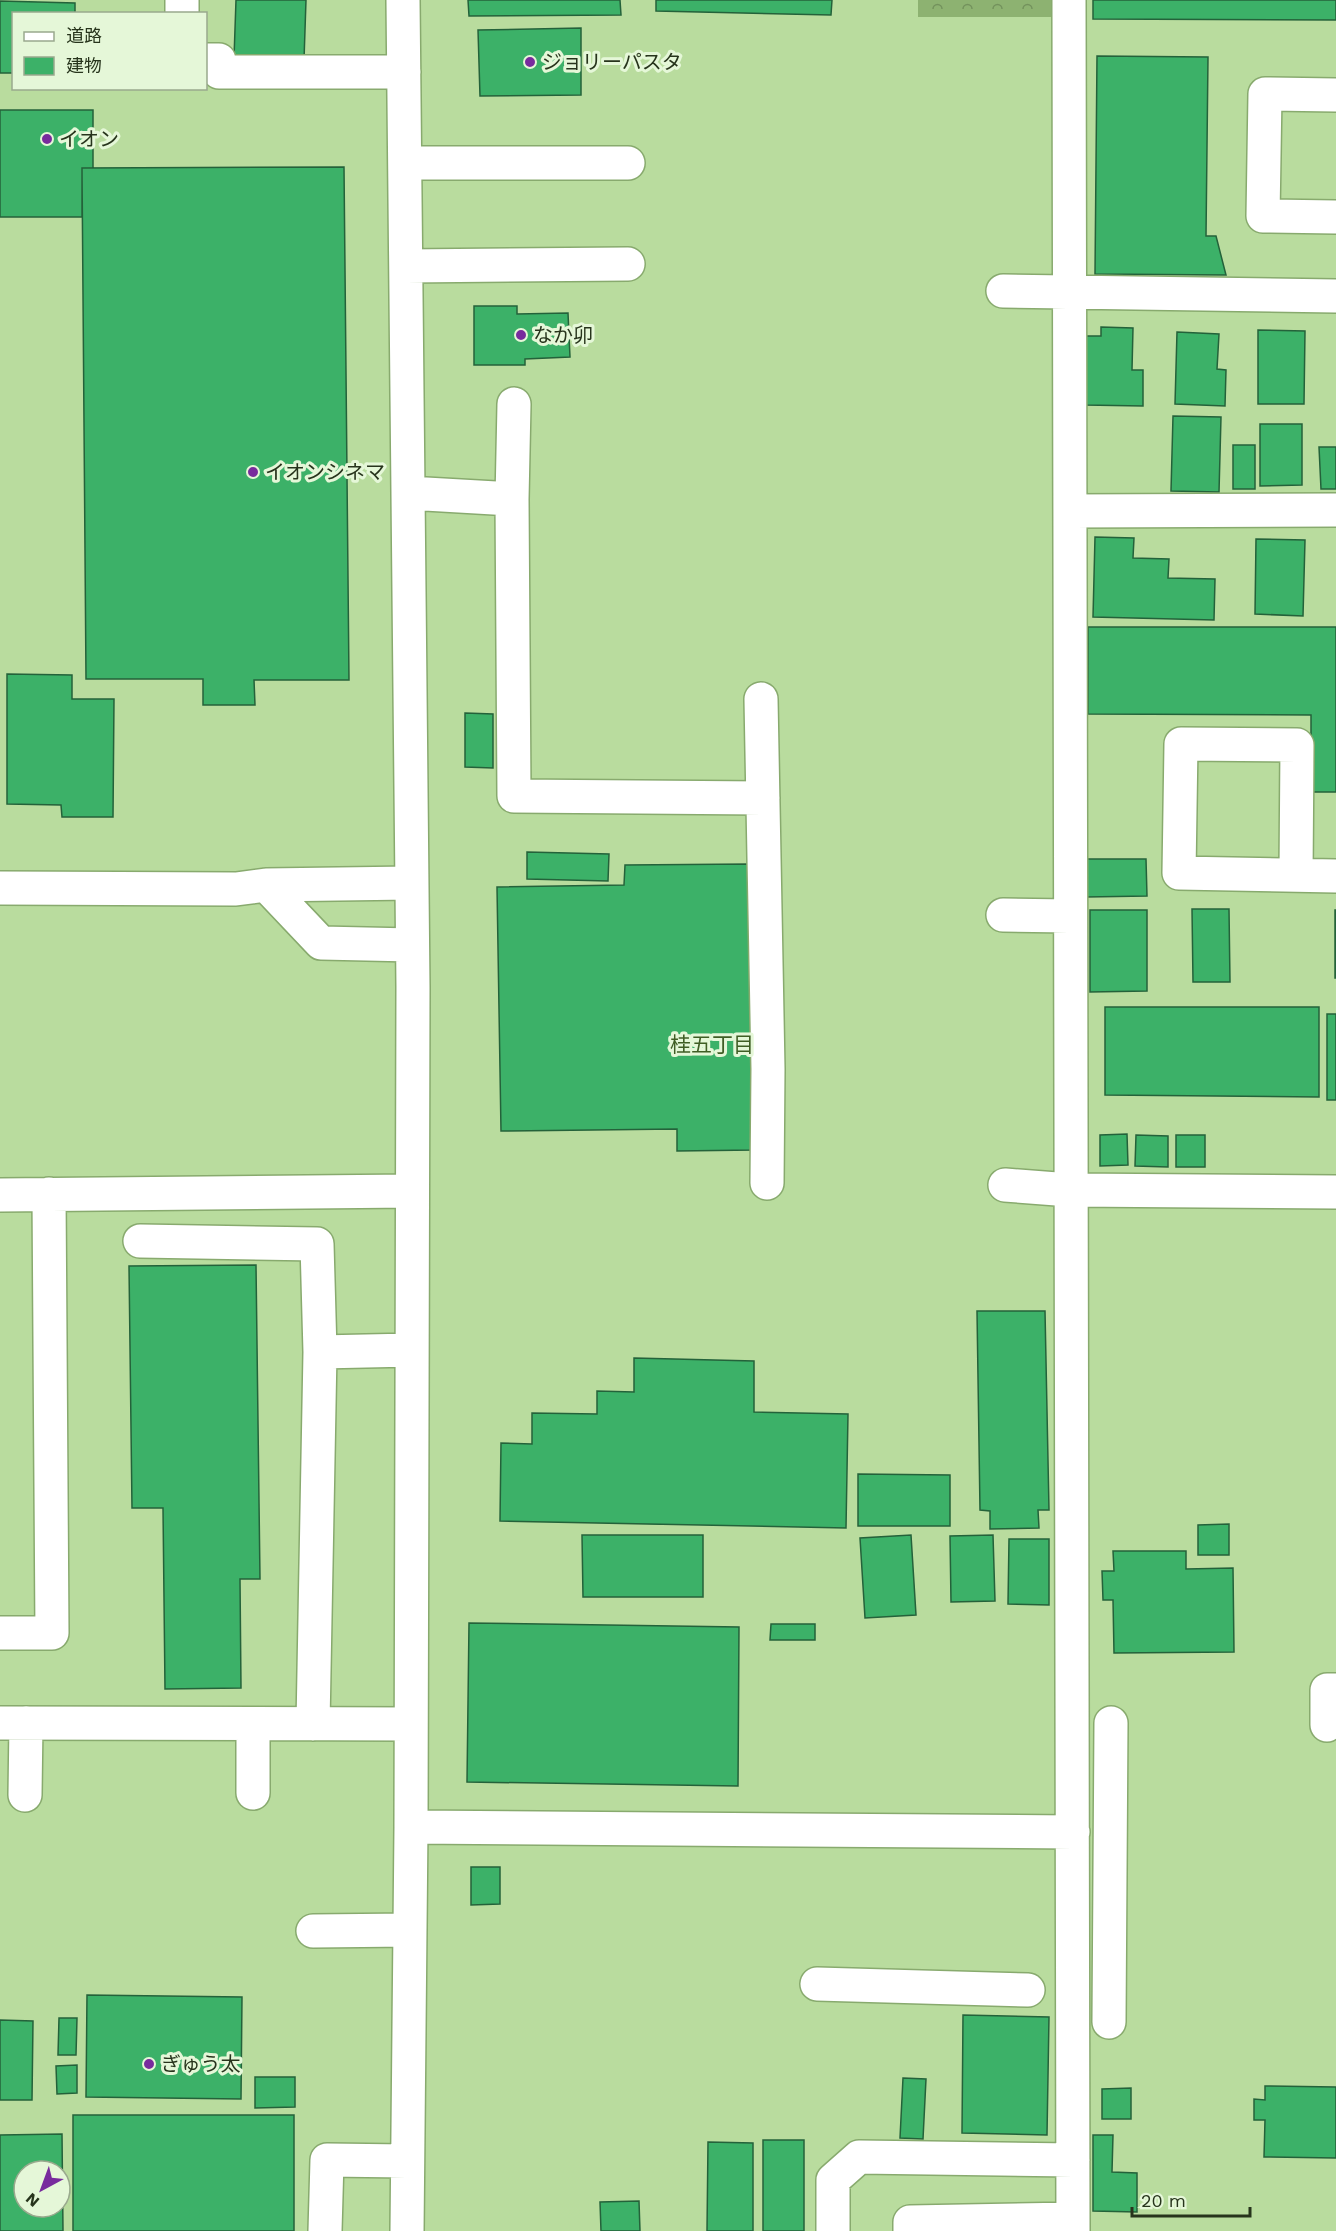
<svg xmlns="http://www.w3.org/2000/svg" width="1336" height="2231" viewBox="0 0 1336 2231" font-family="'Work Sans','Noto Sans JP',sans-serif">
<defs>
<pattern id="park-crowns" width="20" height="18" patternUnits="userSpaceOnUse" patternTransform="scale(1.5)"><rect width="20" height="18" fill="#8db271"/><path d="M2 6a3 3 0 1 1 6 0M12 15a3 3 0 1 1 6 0" fill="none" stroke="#73925c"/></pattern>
</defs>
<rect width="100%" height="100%" fill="#b9dc9e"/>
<!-- park -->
<path fill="url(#park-crowns)" d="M918,0H1057V17H918Z"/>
<!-- building -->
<path fill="#3cb168" stroke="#24623a" stroke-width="1.5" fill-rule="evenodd" d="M236,0H306L304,60L234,58Z
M468,0H620L621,15L469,16Z
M656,0H832L831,15L656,11Z
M1093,0H1336V20L1093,19Z
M0,1L75,3V14H14V73H0Z
M581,28V95L480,96L478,30Z
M1097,56L1208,57L1206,236H1216L1226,275L1095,274Z
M0,110H93V168H82V217H0Z
M344,167L349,680H254L255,705H203V679H86L82,168Z
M474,306H517V314L568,313L570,357L525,359V365H474Z
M1101,327L1133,328L1132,370H1143V406L1085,405L1086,336H1101Z
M1258,330L1305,331L1304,404H1258Z
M1177,332L1219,334L1217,369L1226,370L1225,406L1175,404Z
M1173,416L1221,417L1219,492L1171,491Z
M1260,424H1302V485L1260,486Z
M1233,445H1255V489H1233Z
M1319,447H1336V489H1321Z
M1095,537L1134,538L1133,558L1169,559L1168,578L1215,579L1214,620L1093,617Z
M1256,539L1305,540L1303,616L1255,614Z
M1088,627H1336V792H1311V715L1088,714Z
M7,674L72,675V699H114L113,817H62L61,805L7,804Z
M465,713L493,714V768L465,767Z
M527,852L609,854L608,881L527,879Z
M1086,859H1146L1147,896L1086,897Z
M749,864L754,1150L677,1151V1129L501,1131L497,887L624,885L625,865Z
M1192,909H1229L1230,982H1193Z
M1090,910H1147V991L1090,992Z
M1335,910H1336V978H1335Z
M1105,1007H1319V1097L1105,1095Z
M1327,1014H1336V1100H1327Z
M1127,1134L1128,1165L1100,1166V1135Z
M1136,1135L1168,1136V1167L1135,1166Z
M1176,1135H1205V1167H1176Z
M256,1265L260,1579H240L241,1688L165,1689L163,1508H132L129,1266Z
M977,1311H1045L1049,1510H1038L1039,1528L990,1529V1511L980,1510Z
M634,1358L754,1361V1412L848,1414L846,1528L500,1521L501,1443L532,1444V1413L597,1414V1391L634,1392Z
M858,1474L950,1475V1526H858Z
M1229,1524V1555H1198V1525Z
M582,1535H703V1597H583Z
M911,1535L916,1615L865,1618L860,1538Z
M993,1535L995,1601L951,1602L950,1536Z
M1009,1539H1049V1605L1008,1604Z
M1113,1551H1186V1569L1233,1568L1234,1652L1114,1653L1113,1600H1103L1102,1571H1114Z
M469,1623L739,1627L738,1786L467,1782Z
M771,1624H815V1640H770Z
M471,1867H500V1904L471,1905Z
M87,1995L242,1997L241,2099L86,2097Z
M963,2015L1049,2017L1047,2135L962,2133Z
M59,2018H77L76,2055H58Z
M0,2020L33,2021L32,2100H0Z
M77,2065V2093L57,2094L56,2066Z
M255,2077H295V2107L255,2108Z
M903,2078L926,2079L923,2139L900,2138Z
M1265,2086L1336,2087V2158L1264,2157L1265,2120H1254V2099L1265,2100Z
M1131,2088V2119H1102V2089Z
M73,2115H294V2231H73Z
M62,2134L63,2231H0V2135ZM24,2171H60V2207H24Z
M1093,2135H1113L1112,2172L1137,2173V2212L1093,2211Z
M763,2140H804V2231H763Z
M708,2142L753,2143V2231H707Z
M639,2201L640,2231H601L600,2202Z"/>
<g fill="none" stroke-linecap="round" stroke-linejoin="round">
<defs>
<path id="minor" d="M182,0V14
M403,0L413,987L411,1827L407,2231
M1069,0L1073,2231
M206,60H219V72H404
M1336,95L1265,94L1263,216L1336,217
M405,163H628
M406,266L628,264
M1003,291L1336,296
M514,404L512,499L514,796L763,798
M408,493L512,499
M1070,511L1336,510
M761,699L768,1069L767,1183
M1296,875L1297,745L1181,744L1179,873L1336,876
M266,885L321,943L412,945
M0,888L236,889L266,885L411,883
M1003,915L1069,916
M1005,1185L1070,1190L1336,1192
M0,1195L412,1191
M140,1241L317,1244L320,1352
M0,1633H52L49,1194
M0,1723L411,1724
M253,1724V1793
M313,1724L320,1352L412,1350
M1327,1725V1690H1336
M25,1795L26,1723
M411,1827L1073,1832
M313,1931L410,1930
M817,1984L1028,1990
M1109,2022L1111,1723
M325,2231L327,2160L407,2161
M833,2231V2180L859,2157L1073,2160
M910,2231V2222L1073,2219"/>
</defs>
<!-- minor casing -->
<use href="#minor" stroke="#88aa6e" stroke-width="36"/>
<!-- minor -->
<use href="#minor" stroke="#fff" stroke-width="33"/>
</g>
<!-- markers -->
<g fill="#782b9d" stroke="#e5f7d8" stroke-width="2">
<circle cx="530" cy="62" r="6"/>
<circle cx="47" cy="139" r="6"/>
<circle cx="521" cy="335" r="6"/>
<circle cx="253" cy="472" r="6"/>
<circle cx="149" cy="2064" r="6"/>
</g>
<g text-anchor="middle" stroke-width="6" stroke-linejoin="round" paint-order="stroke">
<!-- poi labels -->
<g font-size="20" fill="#27341c" stroke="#e5f7d8" text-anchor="start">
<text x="542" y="69">ジョリーパスタ</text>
<text x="59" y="146">イオン</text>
<text x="533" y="342">なか卯</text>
<text x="265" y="479">イオンシネマ</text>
<text x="161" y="2071">ぎゅう太</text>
</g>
<!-- neighbourhood labels -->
<g font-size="21" fill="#3f5e24" stroke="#e5f7d8">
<text x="712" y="1052">桂五丁目</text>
</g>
</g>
<!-- legend -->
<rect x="12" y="12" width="195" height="78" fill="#e5f7d8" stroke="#99a98d" stroke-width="1.5"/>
<rect x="24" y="32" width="30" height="9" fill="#ffffff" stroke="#99a98d" stroke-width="1.5"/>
<text x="66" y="42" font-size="18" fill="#27341c">道路</text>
<rect x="24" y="57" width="30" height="18" fill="#3cb168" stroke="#99a98d" stroke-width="1.5"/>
<text x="66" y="72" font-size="18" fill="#27341c">建物</text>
<!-- north arrow -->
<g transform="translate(42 2189) rotate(221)"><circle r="28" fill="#e5f7d8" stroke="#99a98d" stroke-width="1.5"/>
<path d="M0-4.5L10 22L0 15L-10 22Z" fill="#782b9d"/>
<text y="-9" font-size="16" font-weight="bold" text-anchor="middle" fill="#27341c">N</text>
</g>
<!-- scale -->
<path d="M1132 2207v9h118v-9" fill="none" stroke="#27341c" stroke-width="3"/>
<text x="1141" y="2207" font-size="18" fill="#27341c" stroke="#e5f7d8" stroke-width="4.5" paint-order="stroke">20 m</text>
</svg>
